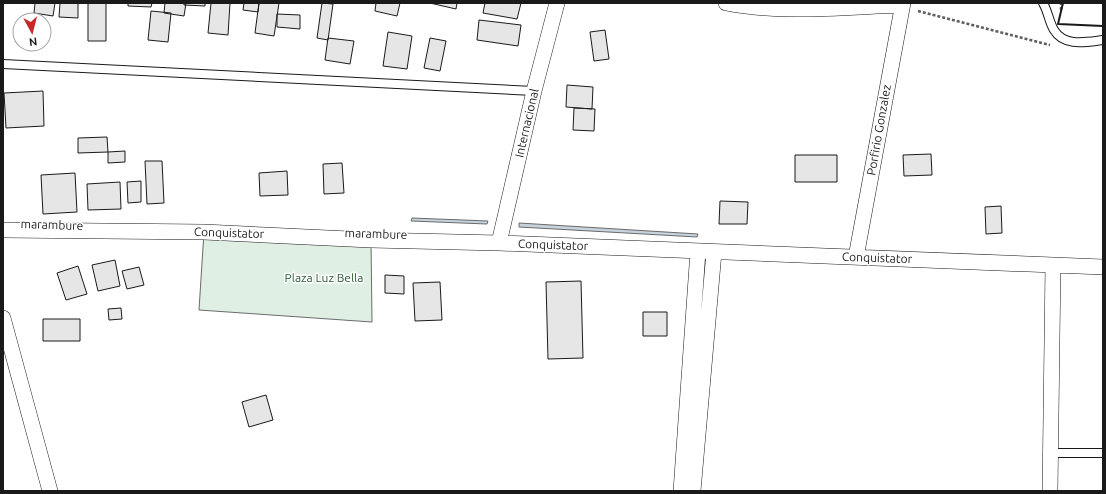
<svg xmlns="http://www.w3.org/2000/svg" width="1106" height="494" viewBox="0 0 1106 494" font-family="Ubuntu,sans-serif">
<rect width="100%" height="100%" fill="#fff"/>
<!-- green -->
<path fill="#e0efe3" stroke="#6a6a6a" d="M204,232L371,240L372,322L199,310Z"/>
<!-- water -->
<path fill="#c6d2dc" stroke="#6a6a6a" d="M412,218L488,221L487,224L411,221Z
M519,223L698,234L697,237L519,227Z"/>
<!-- building -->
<path fill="#e6e6e6" stroke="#1a1a1a" d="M35,3H55L53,16L34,13Z
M60,3H78V18L59,17Z
M88,3H106V41H88Z
M128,3H152L151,7L128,6Z
M165,3H186L184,16L164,13Z
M184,3H205V6L184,5Z
M211,3H230L228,35L208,33Z
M244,3H259L258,12L243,10Z
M259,3H279L274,36L255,33Z
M322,3L333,4L328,40L317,38Z
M376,3H400L397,16L375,11Z
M430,3H457L456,9Z
M485,3H521L517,19L483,13Z
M151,11L171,13L168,42L148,40Z
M277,14L300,15V29L277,27Z
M479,20L521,25L518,46L477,40Z
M605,30L609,59L594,61L590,32Z
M388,32L412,36L407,69L383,66Z
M328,38L354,41L350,64L325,60Z
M430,38L446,41L440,71L424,68Z
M567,85L593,87L592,109L566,107Z
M43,91L44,126L6,128L4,93Z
M574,108L595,109L594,131L573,130Z
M107,137L108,152L78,153V138Z
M125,151V162L108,163V152Z
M931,154L932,175L904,176L903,155Z
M795,155H837V182H795Z
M145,161H162L164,203L147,204Z
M342,163L344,193L324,194L323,164Z
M287,171L288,195L260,196L259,173Z
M75,173L77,212L43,214L41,175Z
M141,181V202L128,203L127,182Z
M120,182L121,209L88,210L87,184Z
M720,201L748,202L747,224H719Z
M1001,206L1002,233L986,234L985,207Z
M115,260L120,286L98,291L92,265Z
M78,266L87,294L66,300L57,273Z
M139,267L144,285L127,289L122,271Z
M385,275L404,276V294L385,293Z
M581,281L583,358L548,359L546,282Z
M440,282L442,320L415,321L413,283Z
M121,308L122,319L109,320L108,309Z
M643,312H667V336H643Z
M43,319H80V341H43Z
M266,395L273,420L249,427L242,402Z"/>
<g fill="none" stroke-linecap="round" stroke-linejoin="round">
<defs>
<path id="lane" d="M1043,3C1048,11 1049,22 1054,30C1064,47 1086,42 1103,40
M3,64L534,91
M1051,453H1103"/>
<path id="street" d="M726,3C782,14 845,7 902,5
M3,230L204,232L371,240L499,243L1103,267
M499,243L534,91L557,3
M856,257L903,3
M3,318L50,491
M681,491L698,251
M693,491L714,252
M1050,491L1053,265"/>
</defs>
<!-- lane casing -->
<use href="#lane" stroke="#1a1a1a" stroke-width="10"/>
<!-- street casing -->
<use href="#street" stroke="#1a1a1a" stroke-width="16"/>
<!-- path -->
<path stroke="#5f5f5f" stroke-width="2.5" stroke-dasharray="3 2" stroke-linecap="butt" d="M1061,10V3
M918,11L1050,45"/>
<!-- lane -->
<use href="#lane" stroke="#fff" stroke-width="8"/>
<!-- street -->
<use href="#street" stroke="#fff" stroke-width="15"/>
<!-- wall -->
<path stroke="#1a1a1a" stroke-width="2" d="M1063,3L1058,24L1103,26"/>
</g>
<g text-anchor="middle" stroke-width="3" stroke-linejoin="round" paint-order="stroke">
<!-- street labels -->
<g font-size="12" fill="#1a1a1a" stroke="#fff">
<text transform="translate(527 123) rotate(-77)" y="4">Internacional</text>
<text transform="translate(879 130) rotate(-80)" y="4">Porfirio Gonzalez</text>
<text transform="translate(52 225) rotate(2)" y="4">marambure</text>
<text transform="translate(229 233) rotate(2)" y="4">Conquistator</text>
<text transform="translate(376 234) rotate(2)" y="4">marambure</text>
<text transform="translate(553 245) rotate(2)" y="4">Conquistator</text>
<text transform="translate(877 258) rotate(2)" y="4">Conquistator</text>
</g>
<!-- park labels -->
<g font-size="12" fill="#2b5a34" stroke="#fff">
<text x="324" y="282">Plaza Luz Bella</text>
</g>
</g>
<!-- border -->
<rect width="1106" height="494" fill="none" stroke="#1a1a1a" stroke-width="8"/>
<!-- north arrow -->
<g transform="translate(32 32) rotate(173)"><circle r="19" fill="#ffffff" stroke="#a3a3a3"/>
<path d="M0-3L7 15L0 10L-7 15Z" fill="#c62828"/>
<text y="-6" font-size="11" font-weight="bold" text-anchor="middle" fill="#1a1a1a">N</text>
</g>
</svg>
